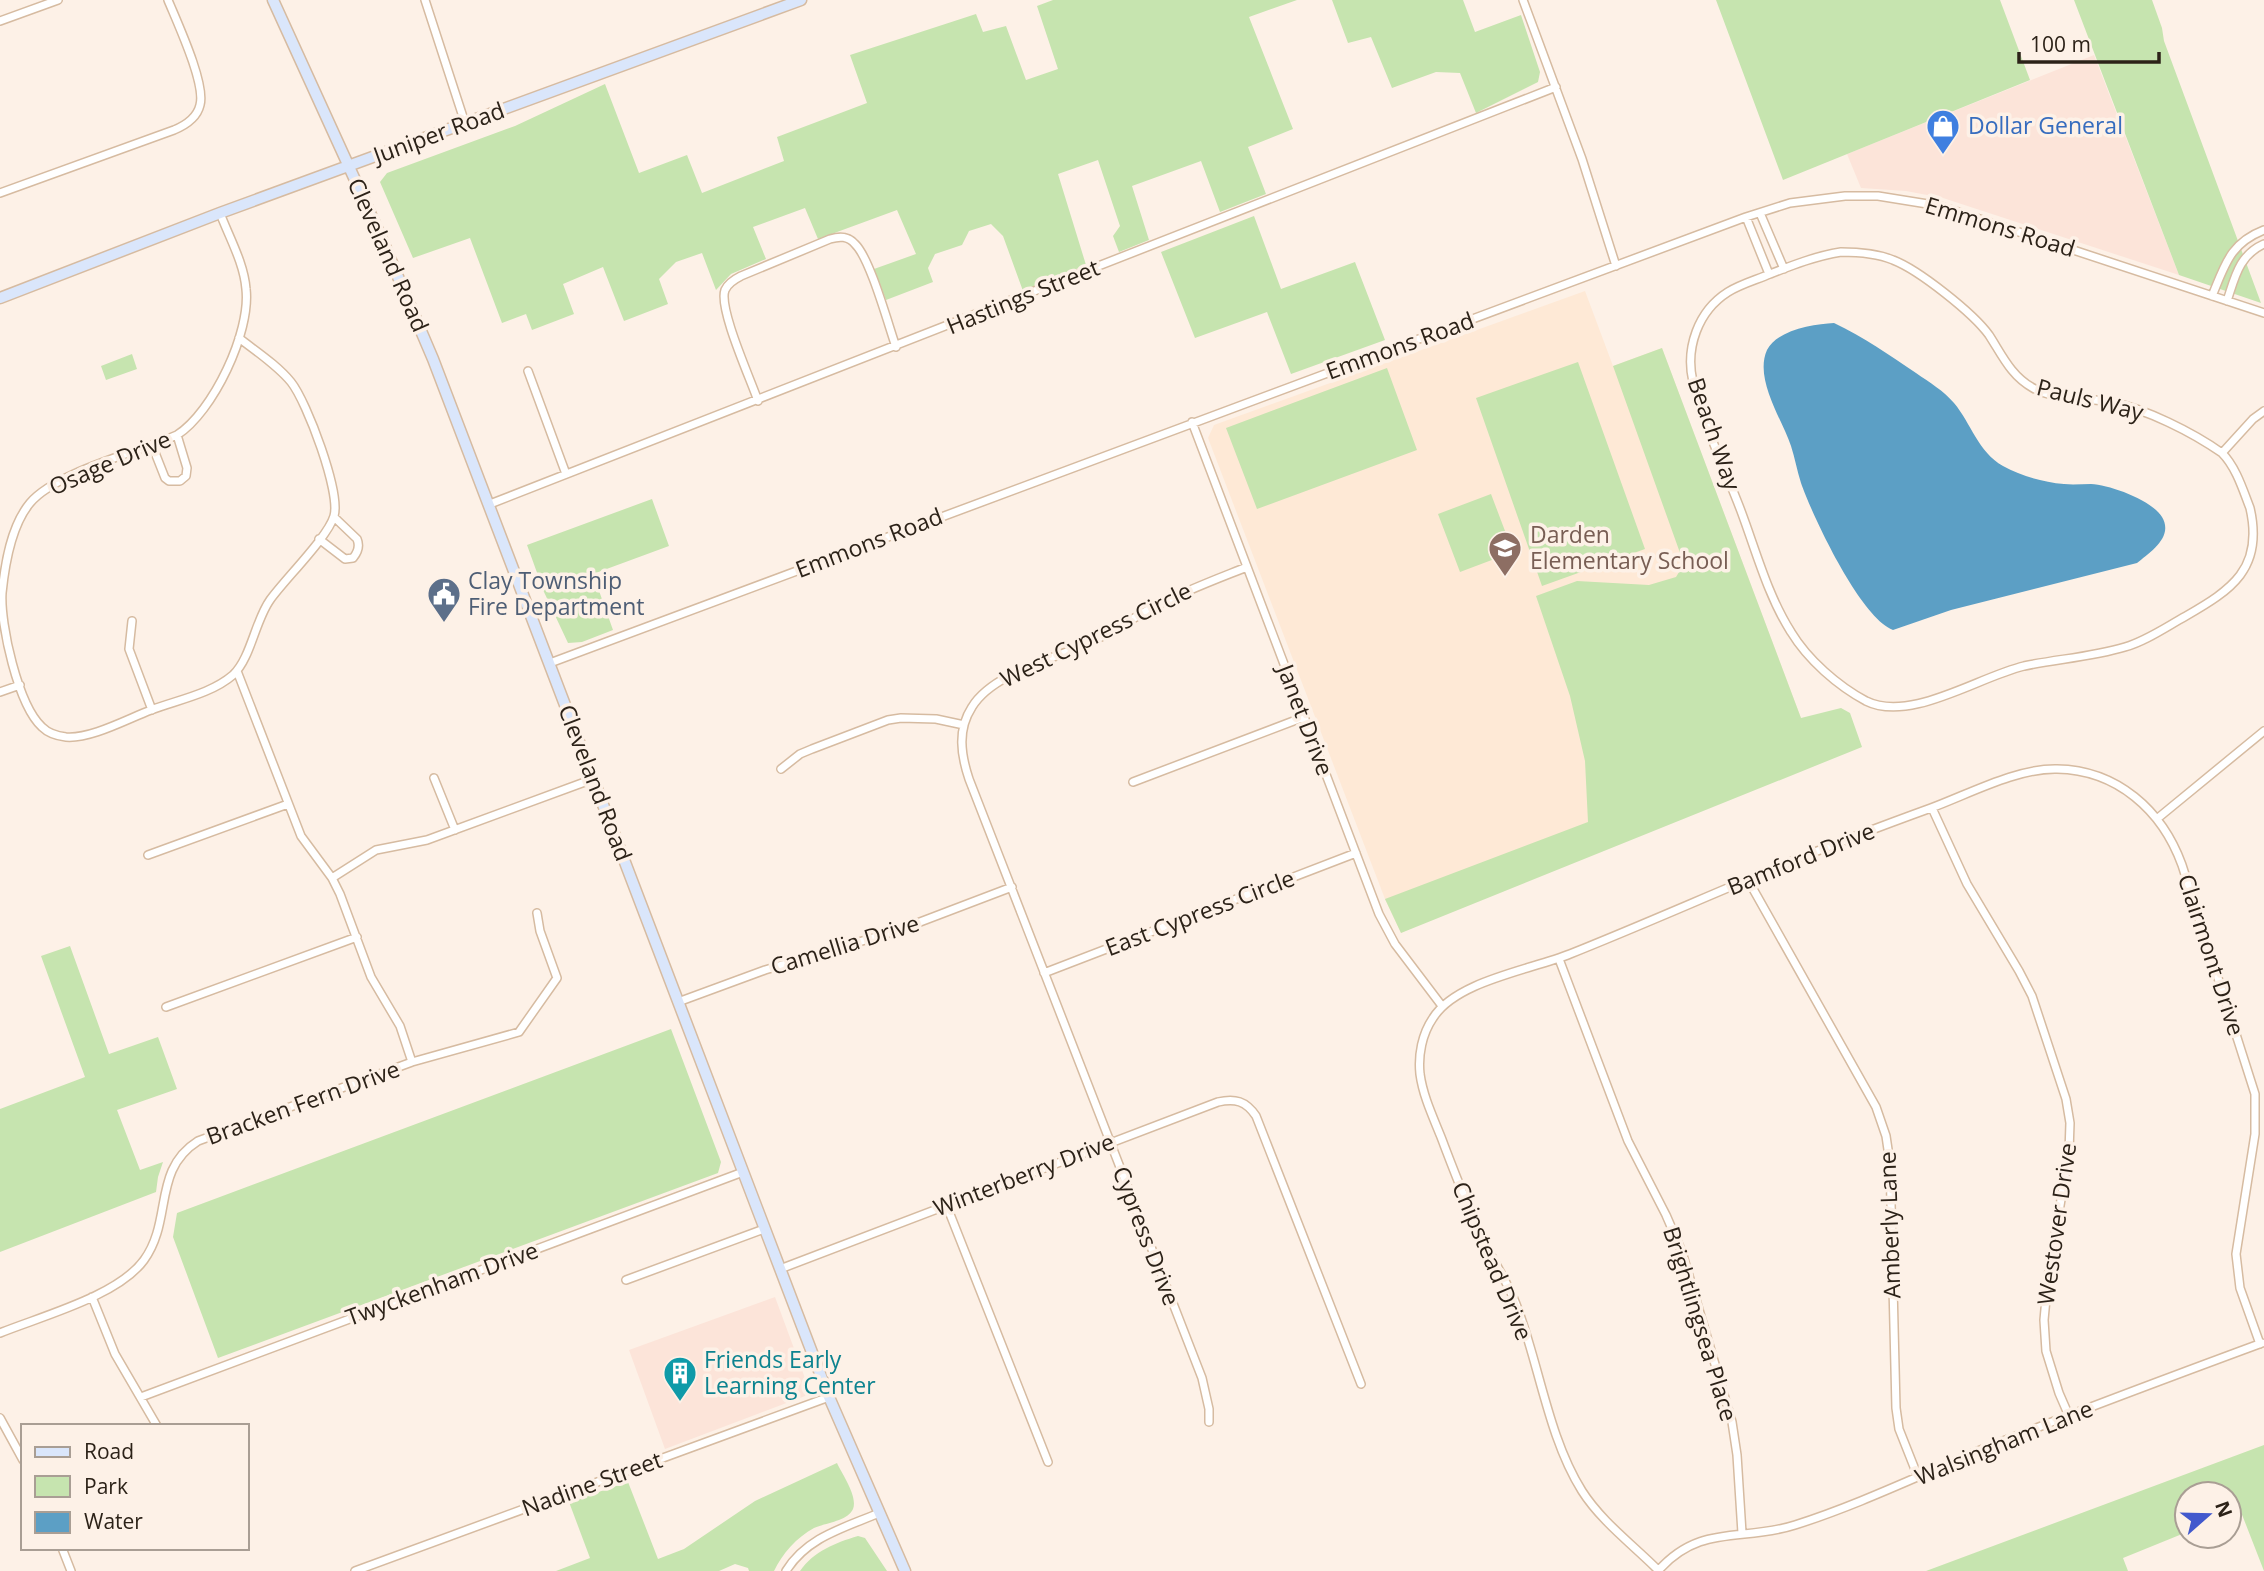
<svg xmlns="http://www.w3.org/2000/svg" width="2264" height="1571" viewBox="0 0 2264 1571" font-family="'Open Sans',sans-serif">
<rect width="100%" height="100%" fill="#fdf1e7"/>
<!-- commercial -->
<path fill="#fce4d9" d="M2094,55L2179,275L1943,198L1906,191L1861,188L1847,154Z
M775,1297L809,1389L805,1396L665,1449L629,1350Z"/>
<!-- built -->
<path fill="#fee9d6" d="M1585,291L1613,366L1662,348L1801,718L1401,933L1385,899L1208,438L1214,425Z"/>
<!-- green -->
<path fill="#c6e4af" d="M1053,0H1297L1249,17L1293,129L1248,147L1266,194L1220,212L1201,161L1132,186L1149,240L1119,252L1113,236L1120,226L1098,160L1058,174L1086,265L1023,291L1003,236L991,224L969,231L962,245L935,254L928,268L933,282L886,300L874,269L916,254L897,210L818,239L805,208L753,227L766,259L731,274L716,290L702,253L676,262L659,279L668,304L624,321L603,267L563,284L574,314L532,330L526,314L502,323L470,238L413,258L380,182L387,173L515,126L605,84L639,173L687,155L702,193L784,161L777,137L867,103L850,55L976,14L983,32L1006,26L1026,80L1058,69L1037,6Z
M1332,0H1463L1475,32L1521,15L1540,72L1538,82L1476,113L1460,73L1436,72L1392,88L1371,37L1348,43Z
M1716,0H2000L2030,80L1783,180Z
M2074,0H2152L2162,28L2164,41L2261,303L2179,275Z
M1254,216L1281,289L1355,262L1385,340L1291,374L1267,312L1195,338L1161,252Z
M1662,348L1801,718L1841,708L1850,713L1862,747L1401,933L1385,899L1588,822L1585,761L1570,696L1536,596L1577,581L1649,585L1676,577L1684,564L1613,366Z
M132,354L137,369L106,380L101,366Z
M1578,362L1645,549L1542,586L1476,398Z
M1387,368L1417,450L1257,509L1226,428Z
M1491,494L1513,552L1460,572L1438,514Z
M652,499L669,546L593,574L613,630L582,642L568,643L544,592L527,545Z
M70,946L109,1054L158,1037L177,1089L117,1110L140,1170L163,1162L158,1177L156,1192L0,1252V1109L85,1077L41,956Z
M671,1029L721,1162L718,1173L218,1358L173,1237L177,1213Z
M2264,1445V1571L2241,1512L2229,1516V1494H2187V1532L2123,1558L2128,1571H1926Z
M837,1463C842,1474 858,1496 853,1509C848,1521 825,1523 814,1528C797,1537 782,1554 774,1571H749L748,1568L735,1564L719,1571H556L590,1558L569,1502L628,1482L658,1559L684,1549L755,1501Z
M858,1536L865,1538L887,1571H800C814,1551 835,1543 858,1536Z"/>
<!-- water -->
<path fill="#5c9fc5" d="M1834,323C1864,337 1889,355 1916,373C1929,382 1944,391 1954,403C1971,423 1978,452 2003,466C2021,476 2043,482 2064,484C2073,485 2082,484 2091,484C2110,485 2152,500 2162,517C2174,537 2150,552 2137,563L1951,610L1893,630C1860,617 1813,517 1801,483C1797,471 1795,458 1791,446C1782,419 1754,379 1767,350C1777,330 1814,324 1834,323Z"/>
<g fill="none" stroke-linecap="round" stroke-linejoin="round">
<defs>
<path id="street" d="M425,0L465,123
M1523,0L1582,159L1616,266
M0,21L58,0
M0,193L174,130C186,125 197,118 200,105C206,84 177,22 168,0
M220,213C229,237 244,263 246,289C251,332 213,412 177,435C138,452 56,472 30,503C11,526 5,563 2,593C0,624 18,705 42,727C48,733 57,736 66,737C91,739 127,719 151,710C177,700 211,694 233,675C251,658 255,621 270,600C285,579 328,537 334,516C341,493 307,402 291,382C277,365 257,352 239,338
M1760,213L1784,269
M1746,217L1769,274
M1841,252C1859,252 1876,253 1893,260C1919,270 1973,313 1989,335C2002,355 2011,376 2033,388C2057,401 2084,397 2111,402C2146,409 2192,432 2222,453C2236,467 2243,490 2250,508C2264,569 2231,590 2186,616C2166,627 2146,641 2125,647C2092,657 2057,659 2024,666C1978,677 1910,723 1866,701C1838,686 1808,660 1791,632C1768,596 1756,551 1741,511C1725,469 1704,426 1693,382C1685,348 1698,311 1728,292C1741,284 1756,280 1770,274C1793,265 1816,256 1841,252Z
M2212,296C2225,265 2230,243 2264,230
M2227,301C2235,277 2239,255 2264,244
M528,371L566,474
M758,401C751,380 718,308 725,290C728,283 735,279 741,276L830,239C840,236 848,236 855,244C870,258 888,324 896,347
M1192,422L1379,914L1395,944L1442,1006
M152,445L165,478L169,481H180L186,476L187,468L177,435
M2222,453L2253,419L2264,411
M490,504L1556,87
M319,539L345,559L353,558C358,552 360,546 357,539L334,517
M132,621L129,649L152,710
M550,663L1746,217L1790,203L1845,196H1878L1940,206L2264,313
M237,671L301,836L332,878L340,894L371,977L400,1026L412,1062
M0,692L20,685
M781,769L800,754L812,749L888,720L901,718L936,719L964,725
M434,778L455,830
M1133,782L1304,717
M1932,808L1967,884L2019,971L2032,996L2066,1099L2070,1123L2069,1152L2048,1277L2044,1320L2046,1351L2059,1393L2069,1416
M2158,818L2264,731
M148,855L288,804
M332,878L376,850L427,840L593,779
M1748,880L1876,1107L1886,1136L1890,1163L1896,1408L1899,1429L1918,1477
M1559,959L1628,1141L1666,1215L1682,1252L1732,1422L1737,1455L1742,1533
M1044,973L1356,853
M678,1002L765,970L899,930L1012,887
M166,1007L357,937
M946,1204L1048,1462
M780,1269L1218,1102C1235,1098 1246,1101 1256,1116L1361,1384
M626,1280L764,1229
M92,1297L115,1354L157,1426
M0,1333C42,1316 118,1296 144,1260C173,1220 152,1170 198,1141L412,1062L519,1032L557,978L540,931L537,913
M141,1397L743,1172
M0,1418L23,1460
M1209,1422V1409L1202,1378L969,779C961,755 957,730 972,707C994,671 1060,658 1097,639C1118,629 1137,615 1158,605C1187,590 1217,579 1247,567
M62,1548L71,1571
M1658,1570C1633,1545 1601,1521 1582,1491C1548,1437 1539,1363 1516,1304C1507,1281 1493,1261 1483,1239C1467,1206 1454,1171 1441,1137C1433,1117 1423,1096 1420,1074C1418,1055 1422,1034 1433,1018C1456,981 1530,970 1570,954C1648,923 1723,889 1800,858C1844,840 1887,824 1931,808C1969,794 2017,768 2057,769C2117,770 2162,810 2182,865L2255,1094V1134L2236,1254L2240,1288L2260,1344
M355,1571L829,1397
M786,1571C807,1537 844,1528 879,1513
M1658,1571C1700,1523 1743,1542 1795,1525C1861,1504 1924,1473 1988,1447C2078,1411 2170,1377 2262,1343"/>
<path id="secondary" d="M273,0L381,237L433,359L829,1397L905,1571
M0,298L220,213L801,0"/>
</defs>
<!-- street casing -->
<use href="#street" stroke="#d6bba1" stroke-width="10"/>
<!-- secondary casing -->
<use href="#secondary" stroke="#d6bba1" stroke-width="13"/>
<!-- street -->
<use href="#street" stroke="#fff" stroke-width="7"/>
<!-- secondary -->
<use href="#secondary" stroke="#dae6fb" stroke-width="10"/>
</g>
<!-- icons -->
<defs>
<symbol id="shop-pin" viewBox="-11 -11 22 30"><path d="M0 17L-7.5 6A9.5 9.5 0 1 1 7.5 6Z" fill="#3f7fe0" stroke="#fdf1e7"/><path d="M-5-2.5h2.3a2.7 3.5 0 0 1 5.4 0H5L5.5 6h-11ZM-1.5-2.5h3a1.5 2.3 0 0 0-3 0Z" fill="#fff"/></symbol>
<symbol id="school-pin" viewBox="-11 -11 22 30"><path d="M0 17L-7.5 6A9.5 9.5 0 1 1 7.5 6Z" fill="#8d6e63" stroke="#fdf1e7"/><path d="M0-5L7-2L0 1L-7-2ZM-4 1L0 2.5L4 1V4Q0 6-4 4Z" fill="#fff"/></symbol>
<symbol id="civic-pin" viewBox="-11 -11 22 30"><path d="M0 17L-7.5 6A9.5 9.5 0 1 1 7.5 6Z" fill="#5c6f8a" stroke="#fdf1e7"/><path d="M-.6-6.5H3V-4.5H.6V-3L4-1V1h2V6H-6V1h2V-1L-.6-3ZM-1.2 2.5V6h2.4V2.5Z" fill="#fff"/></symbol>
<symbol id="building-pin" viewBox="-11 -11 22 30"><path d="M0 17L-7.5 6A9.5 9.5 0 1 1 7.5 6Z" fill="#0f9aa8" stroke="#fdf1e7"/><path d="M-4-6H4V6H1V3H-1V6H-4ZM-2.5-4.3h1.7v1.8h-1.7ZM.8-4.3h1.7v1.8H.8ZM-2.5-1h1.7V.8h-1.7ZM.8-1h1.7V.8H.8Z" fill="#fff"/></symbol>
</defs>
<g fill-rule="evenodd">
<use href="#shop-pin" x="1924" y="107" width="38" height="52"/>
<use href="#school-pin" x="1486" y="529" width="38" height="52"/>
<use href="#civic-pin" x="425" y="575" width="38" height="52"/>
<use href="#building-pin" x="661" y="1354" width="38" height="52"/>
</g>
<g text-anchor="middle" stroke-width="7" stroke-linejoin="round" paint-order="stroke">
<!-- shop labels -->
<g font-size="23" fill="#366cbe" stroke="#fdf1e7" text-anchor="start">
<text x="1968" y="134">Dollar General</text>
</g>
<!-- street labels -->
<g font-size="23" fill="#2c2218" stroke="#fdf1e7">
<text transform="translate(439 133) rotate(-20)" y="8">Juniper Road</text>
<text transform="translate(2000 227) rotate(17)" y="8">Emmons Road</text>
<text transform="translate(388 255) rotate(66)" y="8">Cleveland Road</text>
<text transform="translate(1023 297) rotate(-22)" y="8">Hastings Street</text>
<text transform="translate(1400 346) rotate(-20)" y="8">Emmons Road</text>
<text transform="translate(2090 400) rotate(14)" y="8">Pauls Way</text>
<text transform="translate(1714 434) rotate(71)" y="8">Beach Way</text>
<text transform="translate(110 463) rotate(-23)" y="8">Osage Drive</text>
<text transform="translate(869 543) rotate(-21)" y="8">Emmons Road</text>
<text transform="translate(1096 635) rotate(-26)" y="8">West Cypress Circle</text>
<text transform="translate(1305 720) rotate(69)" y="8">Janet Drive</text>
<text transform="translate(595 783) rotate(69)" y="8">Cleveland Road</text>
<text transform="translate(1801 859) rotate(-22)" y="8">Bamford Drive</text>
<text transform="translate(1200 913) rotate(-21)" y="8">East Cypress Circle</text>
<text transform="translate(845 945) rotate(-17)" y="8">Camellia Drive</text>
<text transform="translate(2211 955) rotate(72)" y="8">Clairmont Drive</text>
<text transform="translate(303 1103) rotate(-20)" y="8">Bracken Fern Drive</text>
<text transform="translate(1024 1175) rotate(-21)" y="8">Winterberry Drive</text>
<text transform="translate(2057 1224) rotate(-82)" y="8">Westover Drive</text>
<text transform="translate(1890 1225) rotate(-92)" y="8">Amberly Lane</text>
<text transform="translate(1146 1236) rotate(69)" y="8">Cypress Drive</text>
<text transform="translate(1492 1261) rotate(67)" y="8">Chipstead Drive</text>
<text transform="translate(442 1284) rotate(-20)" y="8">Twyckenham Drive</text>
<text transform="translate(1700 1324) rotate(73)" y="8">Brightlingsea Place</text>
<text transform="translate(2004 1443) rotate(-22)" y="8">Walsingham Lane</text>
<text transform="translate(592 1484) rotate(-20)" y="8">Nadine Street</text>
</g>
<!-- education labels -->
<g font-size="23" fill="#785e54" stroke="#fdf1e7" text-anchor="start">
<text x="1530" y="543">Darden<tspan x="1530" dy="26">Elementary School</tspan></text>
</g>
<!-- service labels -->
<g font-size="23" fill="#4e5e75" stroke="#fdf1e7" text-anchor="start">
<text x="468" y="589">Clay Township<tspan x="468" dy="26">Fire Department</tspan></text>
</g>
<!-- culture labels -->
<g font-size="23" fill="#0d838f" stroke="#fdf1e7" text-anchor="start">
<text x="704" y="1368">Friends Early<tspan x="704" dy="26">Learning Center</tspan></text>
</g>
</g>
<!-- legend -->
<rect x="21" y="1424" width="228" height="126" fill="#fdf1e7" stroke="#a99e94" stroke-width="2"/>
<rect x="35" y="1447" width="35" height="10" fill="#dae6fb" stroke="#a99e94" stroke-width="2"/>
<text x="84" y="1459" font-size="21" fill="#2c2218">Road</text>
<rect x="35" y="1476" width="35" height="21" fill="#c6e4af" stroke="#a99e94" stroke-width="2"/>
<text x="84" y="1494" font-size="21" fill="#2c2218">Park</text>
<rect x="35" y="1512" width="35" height="21" fill="#5c9fc5" stroke="#a99e94" stroke-width="2"/>
<text x="84" y="1529" font-size="21" fill="#2c2218">Water</text>
<!-- north arrow -->
<g transform="translate(2208 1515) rotate(70)"><circle r="33" fill="#fdf1e7" stroke="#a99e94" stroke-width="2"/>
<path d="M0-5L12 26L0 18L-12 26Z" fill="#4259cd"/>
<text y="-10" font-size="19" font-weight="bold" text-anchor="middle" fill="#2c2218">N</text>
</g>
<!-- scale -->
<path d="M2019 52v10h140v-10" fill="none" stroke="#2c2218" stroke-width="3.5"/>
<text x="2030" y="52" font-size="21" fill="#2c2218" stroke="#fdf1e7" stroke-width="5" paint-order="stroke">100 m</text>
</svg>
